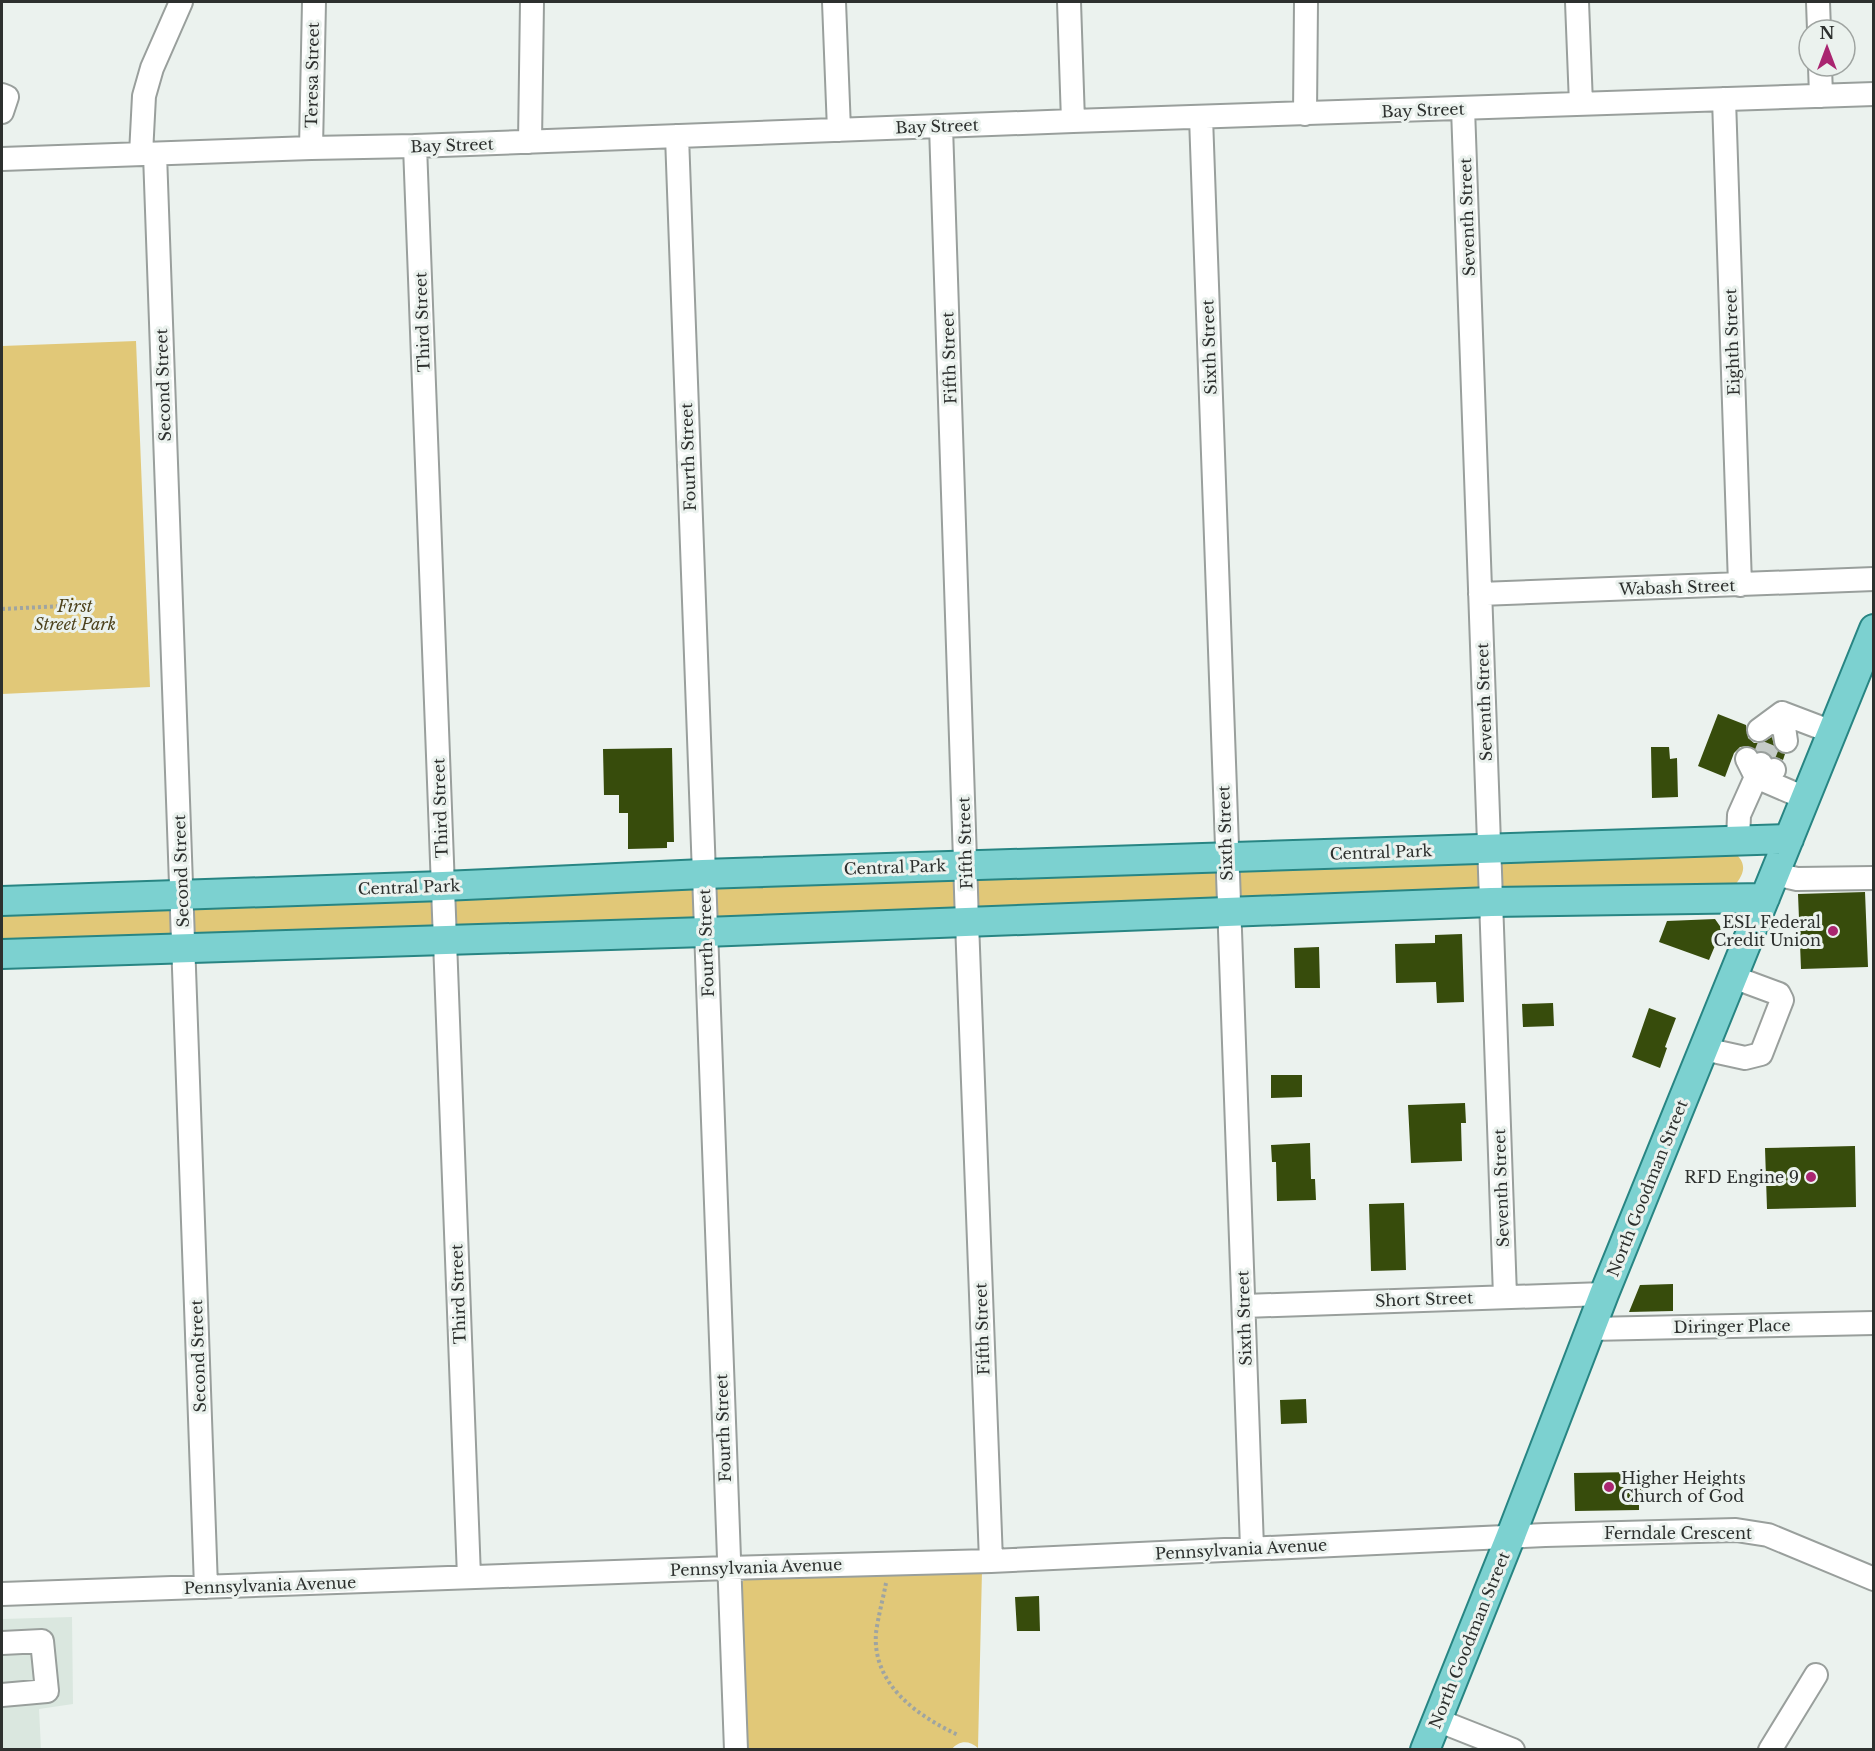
<svg xmlns="http://www.w3.org/2000/svg" width="1875" height="1751" viewBox="0 0 1875 1751" font-family="'Libre Baskerville',serif">
<rect width="100%" height="100%" fill="#ebf2ee"/>
<!-- built -->
<path fill="#dae7df" d="M72,1617L73,1704L39,1709L41,1749H2V1619Z"/>
<!-- green -->
<path fill="#e1c878" d="M136,341L150,687L2,694V346Z
M1729,848C1745,860 1748,869 1735,885L2,945V909Z
M982,1570L978,1748C969,1740 959,1740 951,1750L745,1749L740,1588L741,1583L746,1578Z"/>
<!-- building -->
<path fill="#374c0c" d="M1718,714L1746,725L1748,738L1754,743H1761L1772,737L1775,749L1785,754L1783,760L1747,746L1740,747L1734,753L1725,777L1698,766Z
M1651,747H1669L1670,759L1677,758L1678,797L1652,798Z
M672,748L674,842H667V848L628,849V813H619V795H604L603,749Z
M1865,892L1868,967L1801,969L1798,894Z
M1715,919L1722,929L1709,960L1659,942L1667,921Z
M1462,934L1464,1002L1437,1003L1436,982L1396,983L1395,944L1435,943V935Z
M1319,947L1320,988H1295L1294,948Z
M1553,1003L1554,1026L1523,1027L1522,1004Z
M1649,1008L1676,1018L1665,1047L1667,1048L1660,1068L1632,1057Z
M1271,1075H1302V1097L1271,1098Z
M1465,1103L1466,1123H1461L1462,1161L1411,1163L1408,1105Z
M1310,1143L1311,1179H1315L1316,1200L1277,1201L1276,1162H1272L1271,1145Z
M1855,1146L1856,1207L1767,1209L1765,1148Z
M1404,1203L1406,1270L1371,1271L1369,1204Z
M1673,1284V1311L1629,1312L1640,1285Z
M1306,1399L1307,1423L1281,1424L1280,1400Z
M1637,1472V1478H1643V1497H1639V1510L1575,1511L1574,1473Z
M1039,1596L1040,1631H1017L1015,1597Z"/>
<g fill="none" stroke-linecap="round" stroke-linejoin="round">
<!-- minor-tunnel -->
<path stroke="#c5cbc8" stroke-width="22" stroke-dasharray="22 11" stroke-linecap="butt" d="M1761,764L1773,734"/>
<defs>
<path id="minor" d="M834,2L839,130
M1069,2L1073,121
M1577,2L1581,104
M1818,2L1819,30
M1820,66L1821,96
M2,95L7,97L2,112
M1724,99L1740,585
M1463,108L1505,1296
M1305,114L1306,2
M1201,117L1252,1548
M941,126L967,922L991,1561
M677,136L736,1750
M530,142L532,2
M415,146L469,1577
M311,148L314,2
M141,154L144,96L152,68L181,2
M155,154L206,1587
M2,159L311,148L415,146L1073,121L1874,94
M1480,594L1874,579
M1759,730L1782,713L1777,724
M1786,741L1782,713L1832,732
M1747,759L1756,777L1761,764
M1756,777L1805,798
M1738,840L1739,815L1756,777L1774,770
M1775,874L1797,879L1874,878
M1704,1049L1745,1058L1761,1054L1782,1000L1779,994L1733,977
M1244,1306L1604,1294
M1590,1329L1874,1323
M2,1594L728,1568L991,1561L1545,1535L1736,1530L1768,1535L1874,1579
M2,1643L42,1641L47,1691L2,1695
M1437,1720L1513,1750
M1770,1750L1816,1675"/>
<path id="major" d="M2,901L443,886L703,874L1789,839
M2,954L705,932L1491,902L1765,898
M1425,1750L1510,1538L1604,1294L1874,629"/>
</defs>
<!-- minor casing -->
<use href="#minor" stroke="#999f9c" stroke-width="26"/>
<!-- major casing -->
<use href="#major" stroke="#288583" stroke-width="32"/>
<!-- path -->
<path stroke="#9fa4a1" stroke-width="4" stroke-dasharray="3 3" stroke-linecap="butt" d="M2,609L63,606
M886,1583C883,1599 878,1617 876,1633C872,1685 918,1716 958,1735"/>
<!-- minor -->
<use href="#minor" stroke="#fff" stroke-width="22"/>
<!-- major -->
<use href="#major" stroke="#7cd1d0" stroke-width="28"/>
</g>
<!-- markers -->
<g fill="#a92570" stroke="#ebf2ee" stroke-width="2">
<circle cx="1833" cy="931" r="6"/>
<circle cx="1811" cy="1177" r="6"/>
<circle cx="1609" cy="1487" r="6"/>
</g>
<g text-anchor="middle" stroke-width="6" stroke-linejoin="round" paint-order="stroke">
<!-- street labels -->
<g font-size="16" fill="#2d302e" stroke="#ebf2ee">
<text transform="translate(312 75) rotate(-89)" y="6">Teresa Street</text>
<text transform="translate(1423 110) rotate(-2)" y="6">Bay Street</text>
<text transform="translate(937 126) rotate(-2)" y="6">Bay Street</text>
<text transform="translate(452 145) rotate(-2)" y="6">Bay Street</text>
<text transform="translate(1467 217) rotate(-92)" y="6">Seventh Street</text>
<text transform="translate(422 322) rotate(-92)" y="6">Third Street</text>
<text transform="translate(1732 342) rotate(-92)" y="6">Eighth Street</text>
<text transform="translate(1209 347) rotate(-92)" y="6">Sixth Street</text>
<text transform="translate(949 358) rotate(-92)" y="6">Fifth Street</text>
<text transform="translate(163 385) rotate(-92)" y="6">Second Street</text>
<text transform="translate(688 457) rotate(-92)" y="6">Fourth Street</text>
<text transform="translate(1677 587) rotate(-2)" y="6">Wabash Street</text>
<text transform="translate(1484 702) rotate(-92)" y="6">Seventh Street</text>
<text transform="translate(440 808) rotate(-92)" y="6">Third Street</text>
<text transform="translate(1225 833) rotate(-92)" y="6">Sixth Street</text>
<text transform="translate(965 843) rotate(-92)" y="6">Fifth Street</text>
<text transform="translate(1381 852) rotate(-2)" y="6">Central Park</text>
<text transform="translate(895 867) rotate(-2)" y="6">Central Park</text>
<text transform="translate(181 871) rotate(-92)" y="6">Second Street</text>
<text transform="translate(409 887) rotate(-2)" y="6">Central Park</text>
<text transform="translate(706 943) rotate(-92)" y="6">Fourth Street</text>
<text transform="translate(1501 1188) rotate(-92)" y="6">Seventh Street</text>
<text transform="translate(1647 1188) rotate(-68)" y="6">North Goodman Street</text>
<text transform="translate(458 1294) rotate(-92)" y="6">Third Street</text>
<text transform="translate(1424 1299) rotate(-2)" y="6">Short Street</text>
<text transform="translate(1244 1318) rotate(-92)" y="6">Sixth Street</text>
<text transform="translate(1732 1326) rotate(-1)" y="6">Diringer Place</text>
<text transform="translate(982 1329) rotate(-92)" y="6">Fifth Street</text>
<text transform="translate(198 1356) rotate(-92)" y="6">Second Street</text>
<text transform="translate(723 1428) rotate(-92)" y="6">Fourth Street</text>
<text x="1678" y="1539">Ferndale Crescent</text>
<text transform="translate(1241 1549) rotate(-3)" y="6">Pennsylvania Avenue</text>
<text transform="translate(756 1567) rotate(-2)" y="6">Pennsylvania Avenue</text>
<text transform="translate(270 1585) rotate(-2)" y="6">Pennsylvania Avenue</text>
<text transform="translate(1469 1640) rotate(-68)" y="6">North Goodman Street</text>
</g>
<!-- park labels -->
<g font-size="16" font-style="italic" fill="#4d421c" stroke="#ebf2ee">
<text x="75" y="612">First<tspan x="75" dy="18">Street Park</tspan></text>
</g>
<!-- poi labels -->
<g font-size="16" fill="#2d302e" stroke="#ebf2ee" text-anchor="end">
<text x="1821" y="928">ESL Federal<tspan x="1821" dy="18">Credit Union</tspan></text>
<text x="1799" y="1183">RFD Engine 9</text>
<text x="1621" y="1484" text-anchor="start">Higher Heights<tspan x="1621" dy="18">Church of God</tspan></text>
</g>
</g>
<!-- border -->
<rect width="1875" height="1751" fill="none" stroke="#2d302e" stroke-width="6"/>
<!-- north arrow -->
<g transform="translate(1827 48)"><circle r="28" fill="#ebf2ee" stroke="#9fa4a1" stroke-width="1.5"/>
<path d="M0-4.5L10 22L0 15L-10 22Z" fill="#a92570"/>
<text y="-9" font-size="16" font-weight="bold" text-anchor="middle" fill="#2d302e">N</text>
</g>
</svg>
